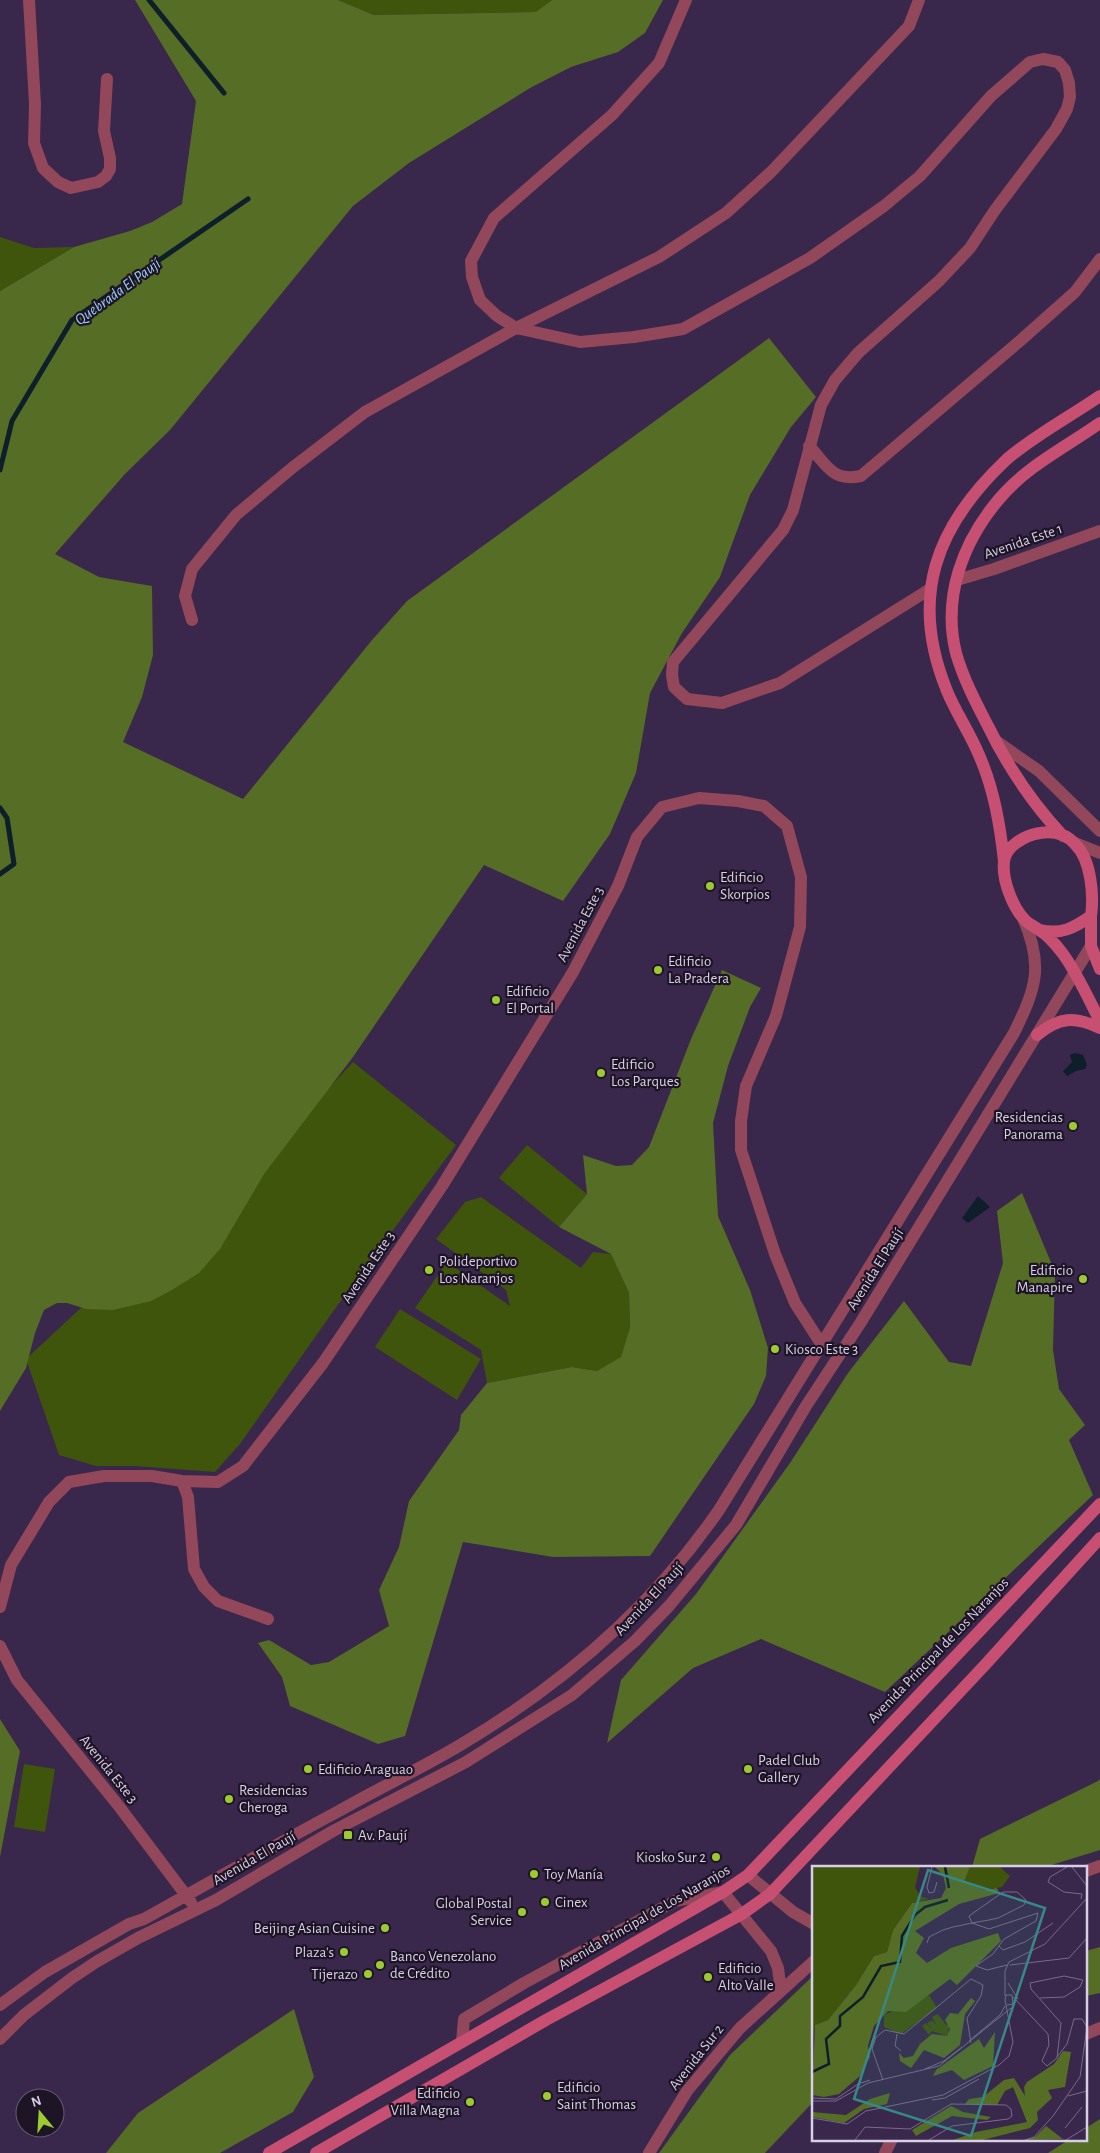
<svg xmlns="http://www.w3.org/2000/svg" width="1100" height="2153" viewBox="0 0 1100 2153" font-family="'Alegreya Sans',sans-serif">
<rect width="100%" height="100%" fill="#39274c"/>
<!-- green -->
<path fill="#3f550b" d="M338,0H552L537,12L374,15Z
M0,237L34,248L74,247L0,291Z
M353,1062L456,1145L337,1306L240,1444L215,1472L134,1466H96L59,1455L26,1359L143,1250L209,1218Z
M527,1145L587,1194L559,1227L499,1178Z
M481,1197L581,1268L593,1252L611,1254L629,1293L630,1327L621,1358L597,1371L572,1367L487,1383L481,1350L415,1308L447,1262L510,1306L506,1290L436,1239L465,1202Z
M400,1309L481,1359L457,1400L375,1347Z
M24,1764L55,1769L45,1832L14,1827Z"/>
<!-- forest -->
<path fill="#556d25" d="M135,0H338L374,15L536,12L552,0H663L645,33L618,52L571,67L530,88L409,163L353,206L170,430L125,474L55,554L99,577L152,586L153,655L142,697L123,742L243,799L372,640L407,601L769,338L816,397L791,427L750,495L720,577L682,633L650,693L636,773L610,834L563,901L484,865L353,1057L264,1174L220,1249L199,1273L172,1290L151,1301L113,1310L86,1309L67,1303H57L44,1310L35,1333L26,1368L0,1411V291L74,247L130,231L152,222L182,204L196,101Z
M722,970L761,988L750,1007L728,1066L713,1123L718,1216L750,1290L768,1348L766,1376L754,1404L650,1556L553,1557L463,1542L405,1736L378,1744L290,1706L282,1677L258,1643L269,1640L311,1665L329,1662L389,1626L379,1590L399,1547L409,1501L459,1430L461,1415L487,1383L572,1367L597,1371L621,1357L630,1327L629,1293L611,1254L559,1227L587,1194L583,1155L616,1166L632,1165L649,1147L691,1039Z
M1022,1193L1055,1272L1053,1350L1059,1389L1085,1425L1069,1440L1093,1495L885,1692L761,1639L693,1668L607,1743L621,1680L696,1594L790,1463L848,1373L904,1301L949,1362L971,1366L1003,1263L997,1211Z
M0,1719L20,1751L0,1857Z
M1100,1779V1850L1045,1867H972L980,1839L1098,1781Z
M1100,1947V1993L1086,1996V1951Z
M814,1975V2101L765,2153H659L730,2055Z
M294,2009L314,2077L293,2112L220,2153H106L138,2113Z
M1100,2119V2153H1048L1070,2139H1086V2128Z"/>
<!-- water -->
<path fill="#0e1e2b" d="M1075,1053L1083,1055L1087,1065L1085,1069L1076,1071L1067,1076L1063,1071L1072,1062L1070,1055Z
M978,1196L990,1207L968,1223L962,1218Z"/>
<g fill="none" stroke-linecap="round" stroke-linejoin="round">
<!-- stream -->
<path stroke="#0e1e2b" stroke-width="5" d="M149,0L224,93
M0,470L12,421L72,320L248,199
M0,808L7,818L14,864L0,874"/>
<!-- minor -->
<path stroke="#92475a" stroke-width="12" d="M29,0L35,104L34,143L43,168L58,182L71,188L98,182L106,176L110,169V158L104,131L107,79
M686,0L659,63L612,115L494,218L471,261L472,277L480,300L497,316L516,328L580,342L634,337L683,329L810,258L884,206L920,176L991,96L1030,62L1043,59L1058,62L1065,70L1069,83L1070,97L1067,109L1056,129L995,210L970,248L939,281L858,353L835,380L821,405L793,510L783,530L673,662L672,675L674,687L687,699L722,703L780,683L930,589
M809,446C827,465 832,482 861,476L1021,340L1075,292L1100,259
M957,580L994,569L1100,531
M192,620L185,596L192,569L236,515L292,468L365,412L516,328L659,257L726,213L771,172L909,26L919,0
M996,741L1039,771L1100,831
M1075,843L1100,853
M182,1481L188,1497L194,1569L204,1587L218,1601L268,1619
M0,1607L11,1565L49,1502L69,1482L104,1476H152L182,1481L218,1482L243,1466L323,1363L442,1186L573,972L618,886L637,837L662,807L699,798L738,801L764,806L787,826L801,877L800,927L776,1016L746,1086L741,1121V1150L775,1254L795,1303L822,1345L839,1353
M0,1646L17,1680L118,1805L191,1902
M1086,1871L1100,1866
M748,1875L793,1912L814,1924
M0,2005L45,1972L129,1924L144,1919C209,1883 273,1846 339,1811C379,1788 422,1768 462,1744C563,1684 652,1607 719,1510L1014,1033C1036,988 1044,966 1023,918
M1086,2034L1100,2028
M0,2039L24,2015L72,1978L96,1962L138,1938L216,1900L333,1831L466,1762L572,1695L635,1641L669,1606L736,1525L806,1406L861,1322L1091,946
M462,2042L464,2019L524,1983L675,1901L723,1892L771,1951L778,1968L781,1991
M649,2153L687,2091L740,2028L814,1961
M885,2153L892,2139"/>
<!-- secondary -->
<path stroke="#c74f71" stroke-width="12" d="M1063,836C1032,803 1008,767 988,726C976,703 963,678 956,653C942,597 963,541 1000,498C1027,466 1066,447 1100,423
M1004,861C1000,825 994,789 979,755C970,733 956,713 947,691C909,598 935,527 1006,460C1032,437 1071,416 1100,396
M1091,916V946L1100,969
M1040,930C1061,935 1074,928 1091,916C1094,895 1091,859 1075,844C1066,834 1053,831 1040,833C1026,835 1005,846 1004,862C1002,879 1012,906 1024,919C1028,924 1034,926 1039,930C1048,935 1057,946 1063,954C1077,973 1089,1000 1100,1021
M1037,1035C1059,1017 1074,1016 1100,1028
M269,2153L723,1892L748,1875L1100,1504
M316,2153L546,2020L742,1914L770,1894L984,1666L1100,1538"/>
</g>
<!-- markers -->
<g fill="#9cca31" stroke="#1d1525" stroke-width="2">
<circle cx="710" cy="886" r="5"/>
<circle cx="658" cy="970" r="5"/>
<circle cx="496" cy="1000" r="5"/>
<circle cx="601" cy="1073" r="5"/>
<circle cx="1073" cy="1126" r="5"/>
<circle cx="429" cy="1270" r="5"/>
<circle cx="1083" cy="1279" r="5"/>
<circle cx="775" cy="1349" r="5"/>
<circle cx="308" cy="1769" r="5"/>
<circle cx="748" cy="1769" r="5"/>
<circle cx="229" cy="1799" r="5"/>
<rect x="343" y="1830" width="10" height="10" rx="2.5"/>
<circle cx="716" cy="1857" r="5"/>
<circle cx="534" cy="1874" r="5"/>
<circle cx="545" cy="1902" r="5"/>
<circle cx="522" cy="1912" r="5"/>
<circle cx="385" cy="1928" r="5"/>
<circle cx="344" cy="1952" r="5"/>
<circle cx="380" cy="1965" r="5"/>
<circle cx="368" cy="1974" r="5"/>
<circle cx="708" cy="1977" r="5"/>
<circle cx="547" cy="2096" r="5"/>
<circle cx="470" cy="2102" r="5"/>
</g>
<g text-anchor="middle" stroke-width="4.5" stroke-linejoin="round" paint-order="stroke">
<!-- street labels -->
<g font-size="15" fill="#d8cee6" stroke="#1d1525">
<text transform="translate(1023 541) rotate(-19)" y="5">Avenida Este 1</text>
<text transform="translate(580 924) rotate(-62)" y="5">Avenida Este 3</text>
<text transform="translate(368 1267) rotate(-56)" y="5">Avenida Este 3</text>
<text transform="translate(875 1269) rotate(-58)" y="5">Avenida El Paují</text>
<text transform="translate(649 1599) rotate(-47)" y="5">Avenida El Paují</text>
<text transform="translate(938 1650) rotate(-46)" y="5">Avenida Principal de Los Naranjos</text>
<text transform="translate(109 1769) rotate(51)" y="5">Avenida Este 3</text>
<text transform="translate(254 1858) rotate(-30)" y="5">Avenida El Paují</text>
<text transform="translate(644 1917) rotate(-30)" y="5">Avenida Principal de Los Naranjos</text>
<text transform="translate(696 2057) rotate(-52)" y="5">Avenida Sur 2</text>
</g>
<!-- poi labels -->
<g font-size="15" fill="#d8cee6" stroke="#1d1525" text-anchor="start">
<text x="720" y="882">Edificio<tspan x="720" dy="17">Skorpios</tspan></text>
<text x="668" y="966">Edificio<tspan x="668" dy="17">La Pradera</tspan></text>
<text x="506" y="996">Edificio<tspan x="506" dy="17">El Portal</tspan></text>
<text x="611" y="1069">Edificio<tspan x="611" dy="17">Los Parques</tspan></text>
<text x="1063" y="1122" text-anchor="end">Residencias<tspan x="1063" dy="17">Panorama</tspan></text>
<text x="439" y="1266">Polideportivo<tspan x="439" dy="17">Los Naranjos</tspan></text>
<text x="1073" y="1275" text-anchor="end">Edificio<tspan x="1073" dy="17">Manapire</tspan></text>
<text x="785" y="1354">Kiosco Este 3</text>
<text x="758" y="1765">Padel Club<tspan x="758" dy="17">Gallery</tspan></text>
<text x="318" y="1774">Edificio Araguao</text>
<text x="239" y="1795">Residencias<tspan x="239" dy="17">Cheroga</tspan></text>
<text x="358" y="1840">Av. Paují</text>
<text x="706" y="1862" text-anchor="end">Kiosko Sur 2</text>
<text x="544" y="1879">Toy Manía</text>
<text x="555" y="1907">Cinex</text>
<text x="512" y="1908" text-anchor="end">Global Postal<tspan x="512" dy="17">Service</tspan></text>
<text x="375" y="1933" text-anchor="end">Beijing Asian Cuisine</text>
<text x="334" y="1957" text-anchor="end">Plaza's</text>
<text x="390" y="1961">Banco Venezolano<tspan x="390" dy="17">de Crédito</tspan></text>
<text x="718" y="1973">Edificio<tspan x="718" dy="17">Alto Valle</tspan></text>
<text x="358" y="1979" text-anchor="end">Tijerazo</text>
<text x="557" y="2092">Edificio<tspan x="557" dy="17">Saint Thomas</tspan></text>
<text x="460" y="2098" text-anchor="end">Edificio<tspan x="460" dy="17">Villa Magna</tspan></text>
</g>
<!-- water labels -->
<g font-size="16" font-style="italic" fill="#9acbf6" stroke="#1d1525">
<text transform="translate(117 291) rotate(-36)" y="6">Quebrada El Paují</text>
</g>
</g>
<!-- overview -->
<g transform="translate(812 1866)">
<rect width="275" height="275" fill="#39274c"/>
<path d="M0,1H108L103,21L108,30L116,33L100,37L81,64L75,86L62,90L44,119L16,154L3,159L0,180ZM158,1H188L198,10L190,21L173,24L152,16ZM117,129L125,142L92,166L88,168L72,161V149ZM126,148L134,159L138,158L135,170L120,165L117,169L110,160L114,157L121,165L115,157L120,154L125,160L120,151Z" fill="#3f550b"/>
<path d="M123,1H158L152,16L173,24L185,22L187,27L147,38L103,65L112,72L104,87L115,97L139,82L186,67L189,75L145,119L138,113L94,146L76,145L62,160L56,180L58,191L48,210L27,228L12,231L0,229L3,159L16,154L44,119L62,90L75,86L81,64L100,37L129,32L134,22L131,9ZM159,132L163,135L153,148L148,179L132,192L112,184L99,202L88,195L87,187L92,192L101,190L108,178L120,168L135,170L138,163L133,154L138,147L146,148ZM183,166L181,200L152,214L140,204L121,210L124,204L167,173L172,182ZM251,185L259,186L253,221L236,224L240,232L225,246L226,254L218,262L171,274H141L164,266L215,256L201,221L193,225L185,239L153,238L157,233L171,231L192,214L202,212L213,230L212,221L215,216L242,198ZM78,227L75,238L52,243L32,257L0,251V246L34,249L58,233ZM139,240L151,246L179,251L175,254L140,250L104,270L100,264ZM234,260L251,273L213,274L223,271Z" fill="#556d25"/>
<path fill="none" stroke="#0e1e2b" stroke-width="2.5" d="M133,1L137,22M0,206L17,198L14,173L28,160V150L51,131L69,100L88,96L90,70L103,49L113,41L136,34"/>
<path fill="none" stroke="#796a8a" stroke-width="1" d="M120,1L115,21L117,27L122,26L125,16M255,1L238,11L236,16L252,26L270,28L269,33M260,1L275,20M115,77L117,71L131,64L141,61L160,57L177,54L186,52L212,39L214,34L205,26H191L157,50L160,57L177,63L226,47L224,55L192,73L181,88L164,100L175,104L195,99M187,80L191,84L213,76L241,57M198,99L257,92L275,72M196,117L206,133M193,130V105L197,96L233,78L275,32M201,131L236,168L237,179L230,195L235,200L245,192L249,157L219,123L218,117L252,110L271,114L268,121L252,131L228,132M85,168L83,180L89,185M157,175L188,149L193,140M113,203L132,195L150,181M71,214L60,183L64,171L73,164L92,168L159,113L171,119L169,130L155,152L159,177M256,230L275,225M0,232L24,233L46,218L58,214M120,234L133,232L167,213M0,235H24L56,217L127,200L199,142M0,252L35,258L54,245L131,229L187,199L197,190L201,176L193,134L194,129H200L201,138L195,139M253,262L270,241M43,274L53,261L98,263L139,238L194,239L199,243L200,250L196,253L140,260L117,274M213,274L222,271L241,250L268,211L275,161L270,153H262L255,178L245,191M254,274L275,261"/>
<path fill="#378886" fill-opacity="0.15" stroke="#378886" stroke-width="2.5" d="M116,4L233,42L159,270L42,233Z"/>
<rect width="275" height="275" fill="none" stroke="#d8cee6" stroke-width="2.5"/>
</g>
<!-- north arrow -->
<g transform="translate(40 2113) rotate(342)"><circle r="24" fill="#1d1525" stroke="#685f72"/>
<path d="M0-4L9 19L0 12L-9 19Z" fill="#9cca31"/>
<text y="-8" font-size="14" font-weight="bold" text-anchor="middle" fill="#d8cee6">N</text>
</g>
</svg>
